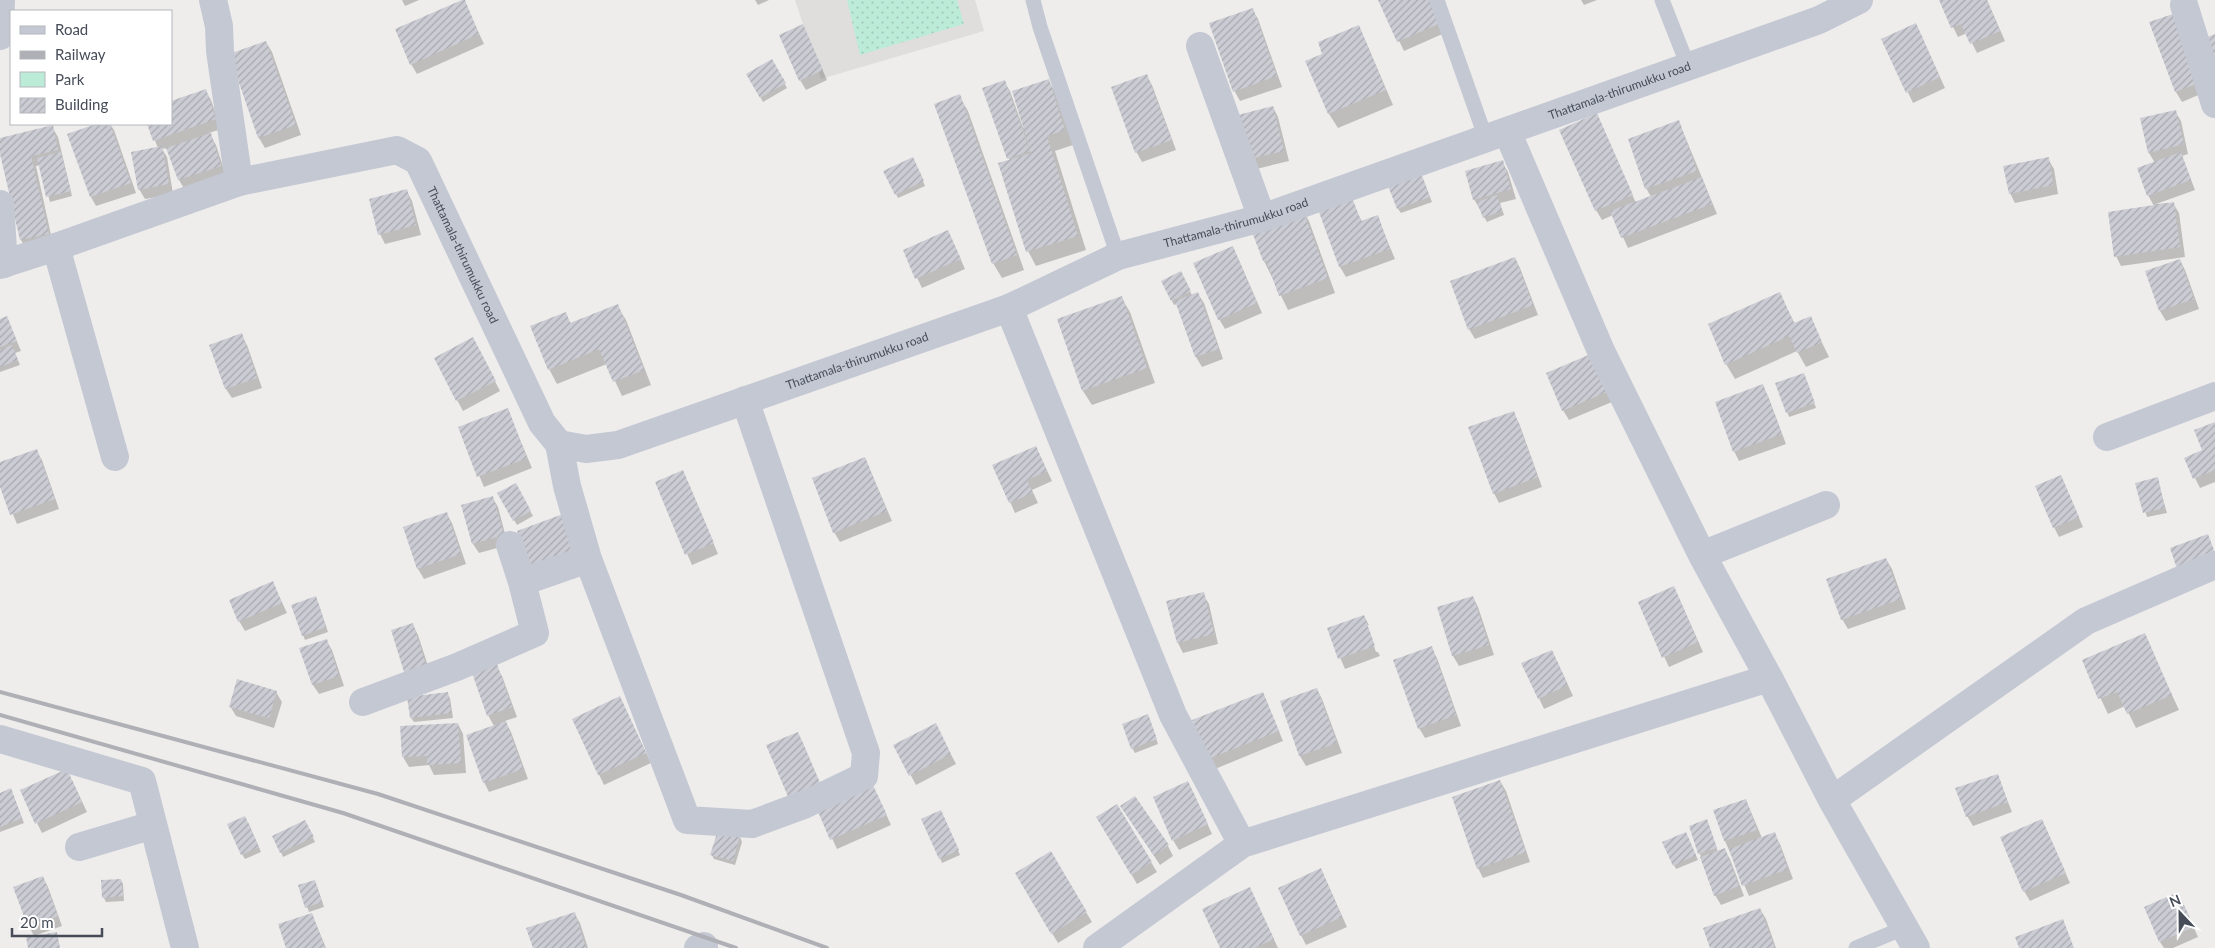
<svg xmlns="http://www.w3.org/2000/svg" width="2215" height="948" viewBox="0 0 2215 948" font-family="Lato,sans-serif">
<defs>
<pattern id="green-dots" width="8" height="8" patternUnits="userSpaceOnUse" patternTransform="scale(1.25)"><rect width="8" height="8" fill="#bcebd8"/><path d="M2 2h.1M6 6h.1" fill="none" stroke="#a3cbbc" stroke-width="1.8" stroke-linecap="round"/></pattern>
<pattern id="building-hatch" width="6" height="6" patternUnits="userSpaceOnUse" patternTransform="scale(1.25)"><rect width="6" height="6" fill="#cccdd4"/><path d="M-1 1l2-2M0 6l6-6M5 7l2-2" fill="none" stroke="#a7a9af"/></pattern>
</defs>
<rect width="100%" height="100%" fill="#efedec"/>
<!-- education -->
<path fill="#e0dedd" d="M795,0H975L984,31L821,79Z"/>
<!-- green -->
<path fill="url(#green-dots)" d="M847,0H957L964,24L860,55Z"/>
<!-- shadow -->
<path fill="#0003" d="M402,0H419L405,6Z
M755,0H769L758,5Z
M1379,0H1433L1447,32L1404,51Z
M1581,0H1597L1584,5Z
M1940,0H1987L2005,41L1977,53L1967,33L1958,37Z
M464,1L484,44L417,74L411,64Z
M1252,9L1258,19L1282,87L1240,101L1235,92L1211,24Z
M2151,23L2203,93L2182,102L2176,92Z
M803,26L827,80L806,90L800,80Z
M1358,27L1366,42L1393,105L1338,128L1329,114L1307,62L1324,54Z
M1921,35L1945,88L1913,103L1883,40Z
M266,42L272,52L301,135L265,148L259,138L230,55Z
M772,61L787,88L763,102L748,75Z
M1146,75L1152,85L1176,150L1142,162L1137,153L1113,88Z
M1048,80L1057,95L1073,145L1055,151L1086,250L1036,266L1028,251L1010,161L984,89L1004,82L1010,91L1023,128L1025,127Z
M205,90L211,100L221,129L209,133L216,145L226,176L185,190L179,180L167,148L162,149L167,157L173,194L145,199L139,189L158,148L148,124H171Z
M959,96L968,111L1024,270L1002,278L993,263Z
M1273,107L1278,117L1289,161L1252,170L1247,160Z
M2175,111L2181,121L2188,154L2182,156L2195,190L2156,204L2173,203L2179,213L2185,257L2121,266L2116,256L2154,206L2148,195L2155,163L2149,153Z
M1596,115L1636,203L1651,197L1646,188L1679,122L1717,214L1628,248L1613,215L1602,220L1596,210Z
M99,124H110L114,130L136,193L96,206L91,197L69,135Z
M52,127L58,137L72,196L50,202L40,165L36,166L53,244L27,250L21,240L0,149V139Z
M2048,159L2054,169L2058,194L2015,203L2010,193Z
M1502,162L1508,172L1516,199L1500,203L1504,215L1487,222L1474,199Z
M915,163L925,186L898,198L896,194Z
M1423,179L1432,202L1401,213L1398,209Z
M407,191L412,201L421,235L385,244L380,234Z
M1349,194L1362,222L1377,216L1395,259L1346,277L1340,267L1318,205Z
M1300,206L1309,221L1335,293L1288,310L1264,261Z
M953,242L965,269L922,288L904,251Z
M1238,258L1262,313L1225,329L1219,319Z
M1515,258L1520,268L1538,315L1475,339L1469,329Z
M2180,260L2185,270L2199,309L2166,321L2160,311L2146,272Z
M1180,273L1192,295L1198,294L1204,303L1223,359L1202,367L1196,357L1177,304L1174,305L1172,301Z
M1779,293L1795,324L1810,318L1829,357L1806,367L1797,351L1735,379L1726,364Z
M1121,297L1130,312L1155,383L1092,405L1083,391L1058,319Z
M617,306L626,320L651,385L622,396L607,364L557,384L549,369L565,313L571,324Z
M7,318L21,351L15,353L20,365L0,372V320Z
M241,335L247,345L262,388L232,398L226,389L211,346Z
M478,349L500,391L463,411L435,359Z
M1598,353L1619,399L1569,420L1563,410Z
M1806,379L1816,408L1789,417L1777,384Z
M1763,386L1768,396L1786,444L1739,461L1734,451Z
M507,409L532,468L484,487L459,428Z
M1513,413L1519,423L1542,487L1499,503L1494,493Z
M2215,423V482L2200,488L2185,458L2204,450Z
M1036,447L1052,481L1032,490L1038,503L1015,513L994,465Z
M36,451L42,460L59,509L17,524L0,483V463Z
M865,458L892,521L840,542L834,532Z
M2061,476L2083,527L2059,537L2054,527Z
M2157,479L2167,513L2147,517L2137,484Z
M688,482L718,554L692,565L656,483Z
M515,485L533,516L517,525L499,494Z
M492,497L498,507L508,545L479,553L473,544Z
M446,513L452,523L466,564L424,579L418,569L404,528Z
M1886,559L1892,569L1906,609L1848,629L1842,619Z
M273,583L287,613L245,631L239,621Z
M1203,594L1209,604L1218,644L1183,653L1178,643L1168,602Z
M1473,597L1478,607L1494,655L1459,666L1453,656L1438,608Z
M1679,598L1703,652L1669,667L1639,603Z
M318,602L328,632L305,640L303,635Z
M1364,616L1369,625H1367L1376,652H1378L1380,656L1345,669L1328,629Z
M413,625L418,635L431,675L410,681L405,671Z
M2144,635L2179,710L2136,728L2125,706L2108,714L2083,661Z
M326,640L332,650L344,686L319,694L313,685L301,649Z
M1431,648L1437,658L1461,726L1425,738L1419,728Z
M1557,661L1573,696L1544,709L1523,664Z
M496,666L502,676L517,717L505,721L511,732L528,779L489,792L484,782L494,726L488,715Z
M1317,689L1322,699L1342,753L1306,766L1300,756L1281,702Z
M276,692L282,702L274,728L236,716L230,706Z
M447,693L450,698L453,718L414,722L411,718L409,698Z
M1263,693L1283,741L1215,769L1209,759Z
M625,708L651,763L604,785L573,720Z
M1150,720L1158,744L1135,753L1132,748Z
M458,724L463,734L466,773L434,775L429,765L409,767L403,757Z
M798,733L803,743L825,795Z
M941,735L956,764L916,785L895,746Z
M1997,775L2012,812L1973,826L1967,816Z
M72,780L87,812L42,833L37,823Z
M1500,781L1506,791L1530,862L1483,878L1478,868Z
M1193,792L1212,834L1179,850L1173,840Z
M0,794L13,795L24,823L0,832Z
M877,794L891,825L837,849L818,808Z
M1746,800L1762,838L1774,834L1780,844L1793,879L1749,896L1725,841Z
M1117,806L1157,872L1137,884L1098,817Z
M943,816L960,855L942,863L940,858Z
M1128,816L1168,846L1173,856L1160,865Z
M2042,820L2070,883L2030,901L2024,891Z
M248,822L261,852L245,859L242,854Z
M307,826L315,842L283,857L281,852Z
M1709,826L1718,852L1724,849L1730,859L1744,896L1721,905L1715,895L1690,827Z
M740,837L742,842L735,865L714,859L712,855Z
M1688,838L1698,860L1676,869L1674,865Z
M1050,853L1092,922L1058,943L1016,874Z
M43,878L48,887L62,926L34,936L29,926Z
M121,880L123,884L124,901L106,902L104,898Z
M1326,880L1347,927L1306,945L1301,935Z
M317,886L324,907L309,912L307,907Z
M1250,889L1278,948H1221Z
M2183,903L2198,937L2173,948H2164L2160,942Z
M1760,909L1766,919L1776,948H1711Z
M574,913L580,923L588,948H534Z
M312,914L326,948H288Z"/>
<!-- building -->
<path fill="url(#building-hatch)" d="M462,0H465L479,34L410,65L395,29Z
M1378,0H1433L1443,22L1397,42Z
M1939,0H1987L2000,31L1970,44L1961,24L1951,28Z
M1253,8L1277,76L1233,92L1209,23Z
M2173,14L2199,83L2175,92L2149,22Z
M1916,23L1940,77L1906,93L1881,39Z
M803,24L823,70L799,81L779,35Z
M1359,25L1386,90L1328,114L1305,61L1322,54L1318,42Z
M2215,34V70L2203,39Z
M266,41L296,125L258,138L229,54Z
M772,59L786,83L760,98L746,74Z
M1147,74L1172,140L1135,153L1111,87Z
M1049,79L1065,130L1047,136L1078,236L1026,252L998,163L1031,153L1012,91Z
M1005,80L1030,151L1007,159L982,88Z
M206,89L216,119L153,141L147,124H171V101Z
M960,94L1017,255L992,264L934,104Z
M1273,106L1284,151L1245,160L1234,116Z
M2176,110L2184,144L2148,153L2140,118Z
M1597,113L1633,195L1595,211L1559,130Z
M1679,120L1697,171L1645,189L1628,139Z
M96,124H110L131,183L90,197L67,134Z
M53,125L58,150L31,156L49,234L20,240L0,154V138Z
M211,133L221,166L178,180L166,148Z
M162,146L169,184L138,190L131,152Z
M61,152L71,191L46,197L37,158Z
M2181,152L2191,180L2147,196L2137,168Z
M913,157L924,181L895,195L883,171Z
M2049,157L2053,185L2009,194L2003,166Z
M1503,160L1511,189L1473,200L1465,171Z
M1421,173L1430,197L1397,209L1388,186Z
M1702,177L1712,204L1621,238L1610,211Z
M407,189L416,225L378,235L369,199Z
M1350,192L1361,221L1378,215L1390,249L1339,267L1316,204Z
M1497,195L1502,211L1483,218L1477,202Z
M2174,202L2180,247L2114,257L2108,212Z
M1301,205L1328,278L1279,296L1266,260L1263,261L1249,224Z
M948,230L961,259L915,279L903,250Z
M1233,246L1257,303L1218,320L1193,263Z
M1515,257L1533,305L1468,330L1450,281Z
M2180,259L2194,299L2159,311L2145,271Z
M1181,271L1191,291L1171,301L1161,281Z
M1198,292L1219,349L1195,357L1175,301Z
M1780,292L1794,323L1811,316L1822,342L1797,353L1789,336L1725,365L1708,324Z
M1122,296L1147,368L1082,391L1057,319Z
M618,304L644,370L613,382L599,349L548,370L530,326L566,312L570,323Z
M7,316L17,341L0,347V319Z
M242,333L257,378L225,389L209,345Z
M473,337L496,381L456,401L434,358Z
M12,345L18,360L0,367V350Z
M1598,351L1614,389L1562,411L1546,373Z
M1804,373L1815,403L1786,413L1775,383Z
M1763,384L1782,434L1733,452L1715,402Z
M508,408L527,458L477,477L458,427Z
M1514,411L1538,477L1493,494L1468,427Z
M2215,422V470L2193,479L2184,458L2202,450L2194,430Z
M1036,446L1047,471L1027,480L1033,493L1009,503L992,465Z
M37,449L55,499L10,515L0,487V462Z
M865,457L887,511L833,533L812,478Z
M683,470L714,543L685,555L655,482Z
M2061,475L2079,517L2053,528L2035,486Z
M2158,477L2165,508L2143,513L2135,483Z
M516,483L531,511L513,521L497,493Z
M493,496L504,535L472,544L461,505Z
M447,512L461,554L417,569L403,527Z
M563,514L577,552L530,568L517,531Z
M2208,534L2215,553L2178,572L2170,548Z
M1886,558L1901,599L1841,620L1826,579Z
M273,581L282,603L238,622L229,600Z
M1674,586L1698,642L1662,658L1638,602Z
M1204,592L1214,634L1177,643L1166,601Z
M316,596L326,627L302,636L291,605Z
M1473,596L1489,645L1452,656L1437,607Z
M1364,615L1375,646L1338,659L1327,628Z
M413,623L426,665L404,672L391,630Z
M2145,633L2172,695L2127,714L2117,692L2098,699L2082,660Z
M327,639L339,676L312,685L299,648Z
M1432,646L1456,715L1418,729L1393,660Z
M1552,650L1568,685L1538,699L1521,663Z
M497,664L512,707L487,716L472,673Z
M237,679L277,691L269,718L229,707Z
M1317,688L1337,743L1299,756L1280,701Z
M448,692L451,713L410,718L407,697Z
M1263,692L1279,731L1208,759L1192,720Z
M620,696L646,753L598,775L572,719Z
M1148,714L1157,739L1131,749L1122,724Z
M506,721L523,769L483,783L466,735Z
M458,723L461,763L427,765V756L402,757L400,726Z
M936,723L951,754L909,776L893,745Z
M798,732L821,785L789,799L766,745Z
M67,769L82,802L35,824L20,790Z
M1998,774L2008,802L1966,817L1955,788Z
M1500,780L1526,852L1477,869L1452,797Z
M1188,781L1208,824L1172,841L1153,797Z
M872,783L887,815L830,840L816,807Z
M11,788L22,818L0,827V793Z
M1135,796L1169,845L1154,856L1120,806Z
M1746,799L1757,830L1724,841L1713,810Z
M1117,804L1152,862L1131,875L1096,817Z
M941,810L959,850L939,859L921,819Z
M245,816L259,847L241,855L227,824Z
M1707,819L1717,848L1698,854L1689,826Z
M2042,819L2066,873L2023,892L2000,837Z
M305,820L314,837L280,853L272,836Z
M718,830L740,836L733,861L710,855Z
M1686,832L1696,855L1673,866L1662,842Z
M1775,832L1788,869L1742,886L1729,849Z
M1725,848L1739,886L1714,896L1700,857Z
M1051,851L1087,912L1051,934L1015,873Z
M1321,868L1342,917L1300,936L1278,888Z
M43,876L58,916L28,927L13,887Z
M121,879L123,896L102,898L101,880Z
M315,880L322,902L305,908L298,885Z
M1250,887L1274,939L1254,948H1220L1202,909Z
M2178,892L2194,927L2159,942L2144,907Z
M1760,908L1775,948H1710L1703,928Z
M575,912L586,948H533L526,928Z
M312,913L325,948H286L278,924Z
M2063,919L2074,948H2019L2015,937Z
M57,932L60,948H28L26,937Z"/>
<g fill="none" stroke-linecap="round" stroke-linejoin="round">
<!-- service -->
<path stroke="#c3c8d3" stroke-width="15" d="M1033,0L1040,27L1118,256
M1437,0L1486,139
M1662,0L1688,66
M1856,948L1906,927"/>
<!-- minor -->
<path stroke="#c3c8d3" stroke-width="28" d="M213,0L219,26L220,51L239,182
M2184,5L2215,104
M0,36L1,0
M1200,46L1262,218
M1507,131L1601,351L1702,555L1769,678L1832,800L1916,948
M0,204L4,264
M56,247L115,457
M1009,308L1173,715L1242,844
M2107,437L2215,396
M559,444L567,486L588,559L687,820L752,824L806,804L864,776L866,753L745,400
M510,545L522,582
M1702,555L1826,505
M363,702L457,667L535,633L522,582L588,559
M0,739L142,781L185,948
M1832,800L2086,621L2215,565
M79,847L153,825
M698,948L704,946V948
M1097,948L1242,844L1769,678"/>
<!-- tertiary -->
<path stroke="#c3c8d3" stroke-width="28" id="s1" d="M0,265L56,247L239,182L397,150L418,161L542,423L559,444L586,449L618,445L1009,308L1118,256L1262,218L1819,20L1859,0"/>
<!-- rail -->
<path stroke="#afb0b6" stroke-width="4" d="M0,692L378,794L681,895L827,948
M0,715L343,813L736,948"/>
</g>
<g text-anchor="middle" stroke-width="5" stroke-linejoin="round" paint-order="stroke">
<!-- street labels -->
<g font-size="12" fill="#464c58" stroke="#fff">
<text dy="4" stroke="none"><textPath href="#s1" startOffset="1878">Thattamala-thirumukku road</textPath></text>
<text dy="4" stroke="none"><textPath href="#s1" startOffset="1472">Thattamala-thirumukku road</textPath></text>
<text dy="4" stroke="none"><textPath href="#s1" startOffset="542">Thattamala-thirumukku road</textPath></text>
<text dy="4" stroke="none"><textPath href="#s1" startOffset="1068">Thattamala-thirumukku road</textPath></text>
</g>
</g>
<!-- legend -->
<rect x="10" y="10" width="162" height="115" fill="#ffffff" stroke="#b5b7bc"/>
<rect x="20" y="26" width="25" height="8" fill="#c3c8d3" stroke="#b5b7bc"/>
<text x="55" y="35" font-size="15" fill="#464c58">Road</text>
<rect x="20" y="51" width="25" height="8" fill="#afb0b6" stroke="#b5b7bc"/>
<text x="55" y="60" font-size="15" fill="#464c58">Railway</text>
<rect x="20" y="72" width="25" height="15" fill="#bcebd8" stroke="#b5b7bc"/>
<text x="55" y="85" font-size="15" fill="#464c58">Park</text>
<rect x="20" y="98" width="25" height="15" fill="url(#building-hatch)" stroke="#b5b7bc"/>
<text x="55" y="110" font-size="15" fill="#464c58">Building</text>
<!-- north arrow -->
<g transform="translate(2180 913) rotate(338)" stroke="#ffffff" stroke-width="4" paint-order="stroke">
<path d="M0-4L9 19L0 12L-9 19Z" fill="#464c58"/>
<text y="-8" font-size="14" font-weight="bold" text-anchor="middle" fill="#464c58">N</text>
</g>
<!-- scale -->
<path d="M12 928v8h90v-8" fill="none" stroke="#464c58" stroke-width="2.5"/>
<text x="20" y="928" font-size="15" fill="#464c58" stroke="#ffffff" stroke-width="4" paint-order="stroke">20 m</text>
</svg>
